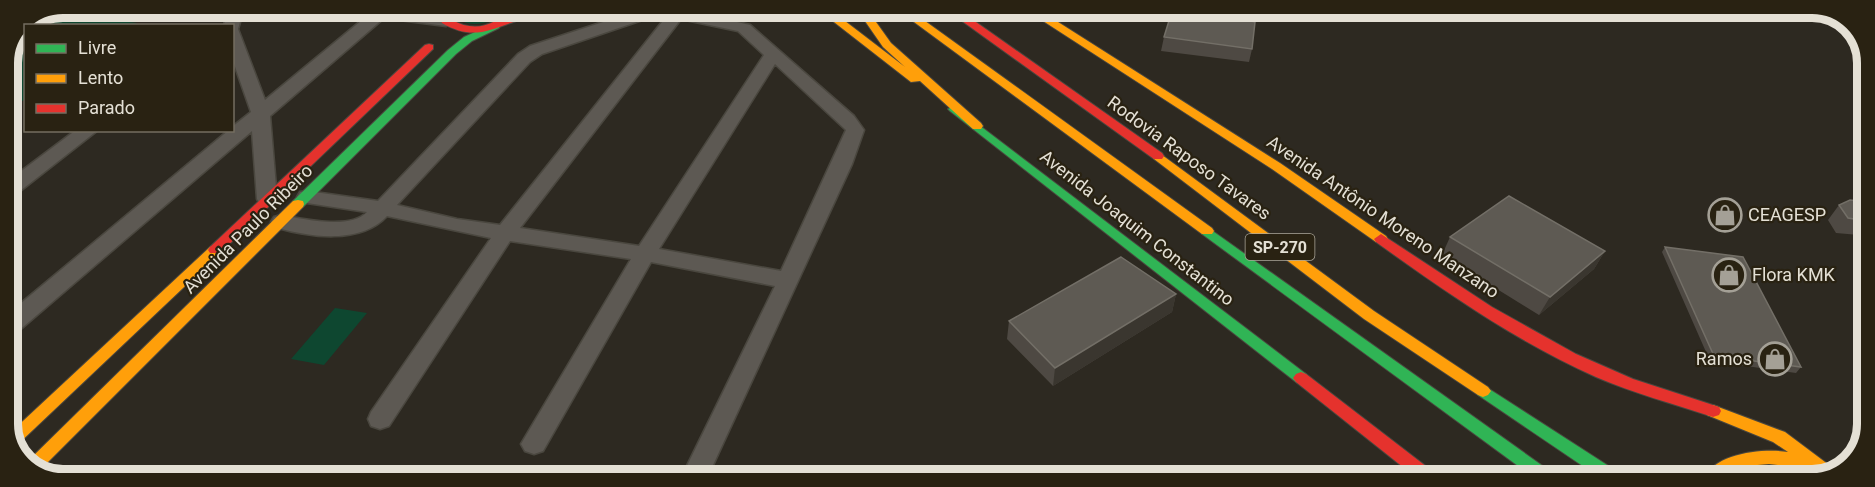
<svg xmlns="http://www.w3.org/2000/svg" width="1875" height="487" viewBox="0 0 1875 487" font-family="Roboto,sans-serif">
<rect width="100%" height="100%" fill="#2d2921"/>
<!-- green -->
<path fill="#0e4730" d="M466,8H504L505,11C496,23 470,29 459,19V15Z
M52,12L137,23L133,26H26L25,99L8,112V63L24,24Z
M335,308L367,313L324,365L291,359Z"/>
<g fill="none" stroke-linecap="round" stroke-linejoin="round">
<defs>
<path id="street" d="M227,8H244L238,29L265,100L367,16L338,11L336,8H384L446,16L454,21L446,26L384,18L270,116L277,199L274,204H260L257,199L252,131L16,333L8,335V314L229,130H232V127L251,112L232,58V26H224Z
M646,8H677L750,25L854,116L864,130L852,164L707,478H687L684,472L775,286L651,262L543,451L534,454L525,451L521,444L631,259L510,241L389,426L380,429L371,426L368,419L371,412L491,238L387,216C360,245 309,237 274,227L271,222L274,217L281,215C303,219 351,230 367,212L307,203L300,202L297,197L300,192L307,191L378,201L518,54L530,46ZM657,15L666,17L500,225L457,219L397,205L530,62L542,54ZM681,19L738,31L764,55L639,246L520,228ZM775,64L846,130L781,271L659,249Z
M76,130H98L15,195L8,196V181Z"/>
<path id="fast" d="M495,23L500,26L499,28L472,41L456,54L303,207H293L292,204L293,201L448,50L464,37Z
M954,106L1306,374L1309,378L1306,382L1301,384L1296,382L950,111L948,109Z
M1207,227L1554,474L1556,479H1536L1202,234L1200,231L1202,228Z
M1483,385L1621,474L1623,479H1602L1478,395L1475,391L1478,387Z"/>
<path id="slow" d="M816,8H828L905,67L883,47L856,8H866L891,43L981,123L983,126L981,129H973L920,81L911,82Z
M895,8H907L1212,228L1214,231L1212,234H1202Z
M1023,8H1036L1280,163L1386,236L1388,239L1386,242H1376L1272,169Z
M1158,152L1374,311L1488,387L1491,391L1488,395L1483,397L1478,395L1364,319L1154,159L1152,156Z
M298,200L303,201L304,204L303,207L39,471L26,463L293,201Z
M215,245L220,247L222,250L220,253L15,447L9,434L210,247Z
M1713,405L1785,432L1837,471L1822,476L1811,469L1769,464L1746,466L1724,479H1704C1714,453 1764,448 1788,452L1773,442L1707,415L1705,411L1707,407Z"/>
<path id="jam" d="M447,8H457L452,20C473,32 495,27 510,8H520L516,14L535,8H550C542,14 529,17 519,20C489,30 473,41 442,23L441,21Z
M944,8H956L1162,153L1164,156L1162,159H1154Z
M429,44L433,45V49L220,253H210L208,250L210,247L425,45Z
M1381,234L1492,307L1576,354L1633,379L1719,407L1721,411L1719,415L1713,417C1674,404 1633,393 1596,377C1517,342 1446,292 1376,242L1374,239Z
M1301,372L1306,374L1436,474L1438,479H1418L1296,382L1293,378L1296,374Z"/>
</defs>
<!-- street casing -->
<use href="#street" stroke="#4a473f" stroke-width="3"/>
<!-- fast casing -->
<use href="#fast" stroke="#4a473f" stroke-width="2"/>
<!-- slow casing -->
<use href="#slow" stroke="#4a473f" stroke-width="2"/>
<!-- jam casing -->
<use href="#jam" stroke="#4a473f" stroke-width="2"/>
<!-- street -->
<use href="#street" fill="#5d5953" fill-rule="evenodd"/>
<!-- fast -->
<use href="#fast" fill="#30b455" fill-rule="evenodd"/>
<!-- slow -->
<use href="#slow" fill="#ff9f0a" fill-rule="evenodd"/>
<!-- jam -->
<use href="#jam" fill="#e5322d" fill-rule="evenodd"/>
</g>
<!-- wall -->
<path fill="#4e4943" d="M1251,21L1252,49L1249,62L1161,51L1164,37Z
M1867,202V248L1859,235L1836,233L1828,220L1839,205Z
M1450,237L1605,251L1594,269L1539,315L1442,255Z
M1665,247L1801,367L1796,373L1710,361L1662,252Z
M1176,294L1172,312L1053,386L1007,339L1009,321Z"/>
<!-- shaded-wall -->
<path fill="#3a362f" d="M1605,251L1594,269L1539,315L1550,297Z
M1176,294L1172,312L1053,386L1055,368Z"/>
<!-- building -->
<path fill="#5e5a53" stroke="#736f67" stroke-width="1.5" d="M1176,9H1254L1251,21L1255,22L1252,49L1164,37L1172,11H1175Z
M1509,196L1605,251L1550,297L1450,237Z
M1850,200L1867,202V221L1848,218L1839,205Z
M1665,247L1743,257L1801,367L1714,356Z
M1121,257L1176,294L1055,368L1009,321Z"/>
<!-- icons -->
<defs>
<symbol id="shop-ring" viewBox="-11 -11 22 22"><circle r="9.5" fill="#292212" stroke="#a4a096" stroke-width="1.5"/><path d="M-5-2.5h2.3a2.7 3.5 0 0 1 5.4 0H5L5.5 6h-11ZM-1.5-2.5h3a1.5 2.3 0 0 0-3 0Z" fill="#a4a096"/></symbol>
</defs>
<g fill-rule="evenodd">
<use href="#shop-ring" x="1706" y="196" width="38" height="38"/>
<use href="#shop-ring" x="1710" y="256" width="38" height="38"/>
<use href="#shop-ring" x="1756" y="340" width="38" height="38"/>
</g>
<g text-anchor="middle" stroke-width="4.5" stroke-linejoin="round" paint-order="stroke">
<!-- shield labels -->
<rect fill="#292212" stroke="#aca79a" stroke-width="1.5" x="1245.5" y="234" width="69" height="26" rx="4.5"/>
<g font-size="16" font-weight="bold" fill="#e4e0d5">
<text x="1280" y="253">SP-270</text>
</g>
<!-- street labels -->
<g font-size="18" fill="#e4e0d5" stroke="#292212">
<text transform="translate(1189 158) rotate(36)" y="6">Rodovia Raposo Tavares</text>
<text transform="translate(1383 217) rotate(34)" y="6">Avenida Antônio Moreno Manzano</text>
<text transform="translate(1137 228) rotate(38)" y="6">Avenida Joaquim Constantino</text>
<text transform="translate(248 229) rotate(-45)" y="6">Avenida Paulo Ribeiro</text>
</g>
<!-- poi labels -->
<g font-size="18" fill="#e4e0d5" stroke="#292212" text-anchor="start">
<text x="1748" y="221">CEAGESP</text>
<text x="1752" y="281">Flora KMK</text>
<text x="1752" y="365" text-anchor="end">Ramos</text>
</g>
</g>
<!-- crop -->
<path d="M0 0H1875V487H0ZM63 18H1812A45 45 0 0 1 1857 63V424A45 45 0 0 1 1812 469H63A45 45 0 0 1 18 424V63A45 45 0 0 1 63 18Z" fill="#292212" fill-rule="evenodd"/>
<path fill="none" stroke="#e4e0d5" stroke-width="8" d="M63 18H1812A45 45 0 0 1 1857 63V424A45 45 0 0 1 1812 469H63A45 45 0 0 1 18 424V63A45 45 0 0 1 63 18Z"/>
<!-- legend -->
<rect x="24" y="24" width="210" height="108" fill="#292212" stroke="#746e60" stroke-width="1.5"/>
<rect x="36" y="44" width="30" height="9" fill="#30b455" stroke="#746e60" stroke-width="1.5"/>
<text x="78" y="54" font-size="18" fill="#e4e0d5">Livre</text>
<rect x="36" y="74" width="30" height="9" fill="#ff9f0a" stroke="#746e60" stroke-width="1.5"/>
<text x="78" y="84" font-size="18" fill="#e4e0d5">Lento</text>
<rect x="36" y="104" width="30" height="9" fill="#e5322d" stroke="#746e60" stroke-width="1.5"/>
<text x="78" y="114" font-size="18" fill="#e4e0d5">Parado</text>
</svg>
